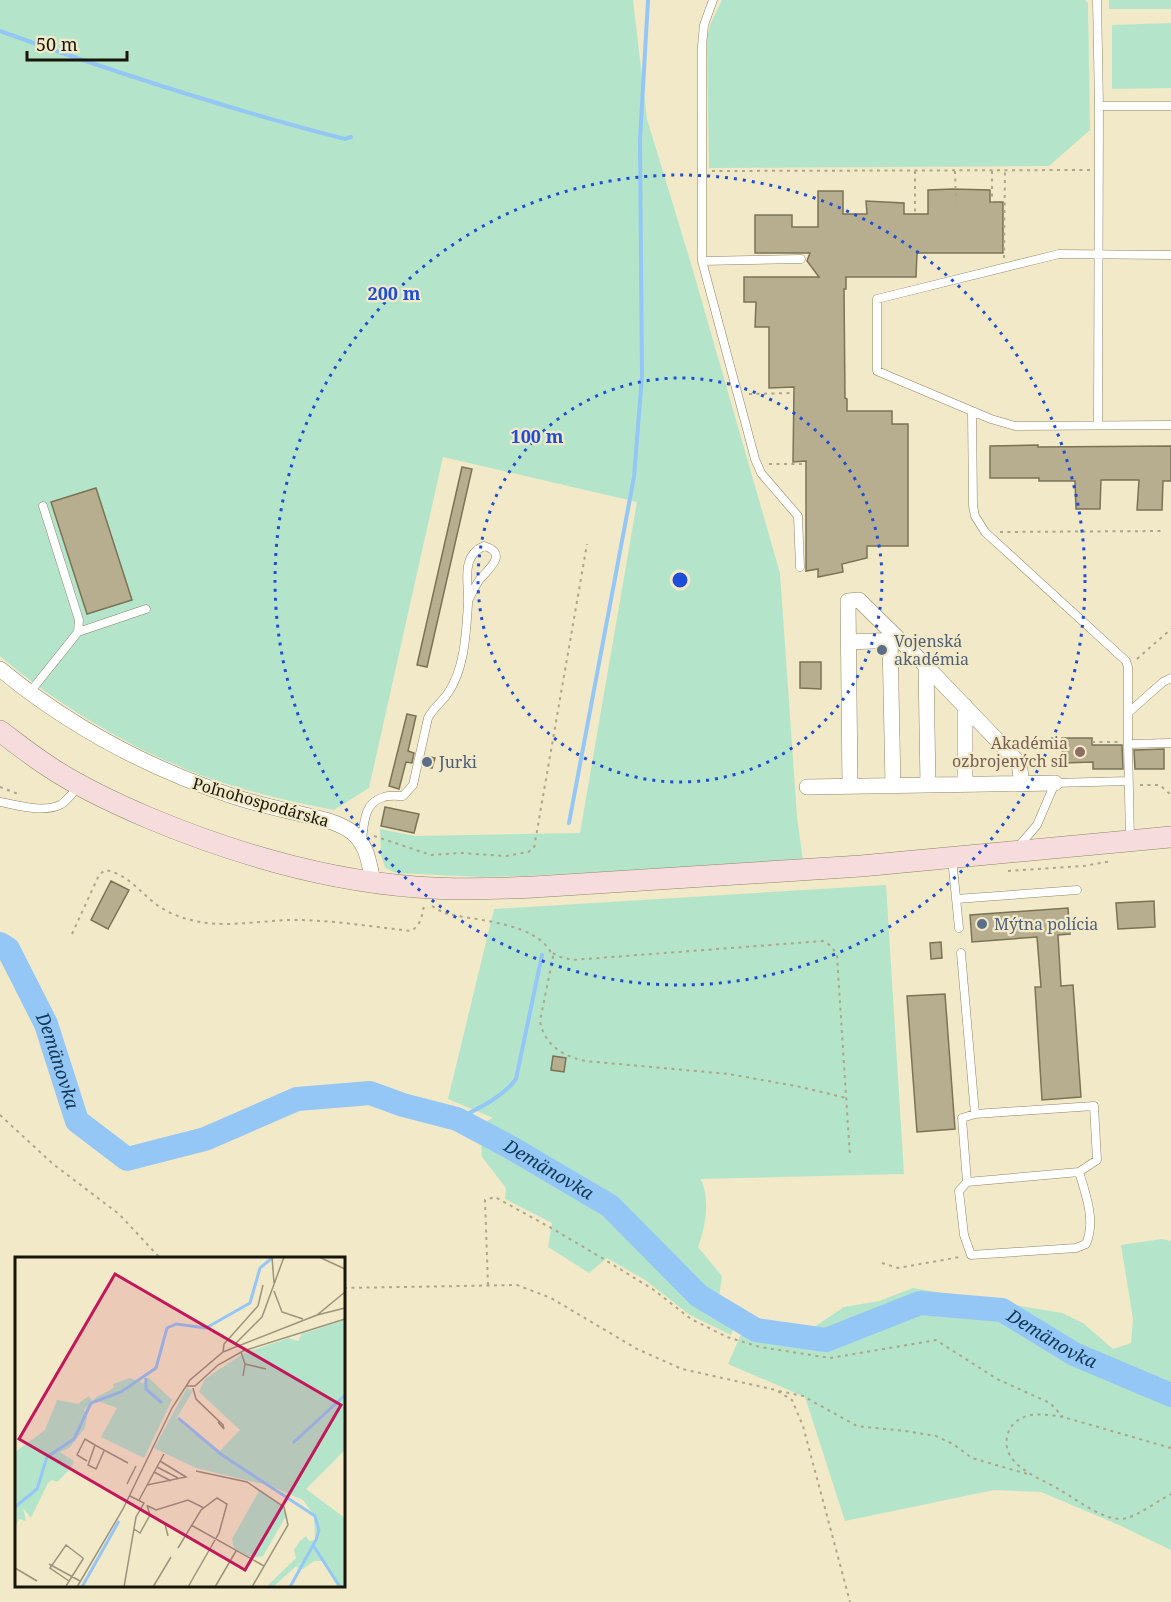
<svg xmlns="http://www.w3.org/2000/svg" width="1171" height="1602" viewBox="0 0 1171 1602" font-family="'Noto Serif',serif">
<rect width="100%" height="100%" fill="#f2e9c8"/>
<!-- green -->
<path fill="#b4e5cb" d="M0,0H633L647,119L692,267L780,573L797,817L803,861L526,876L479,877L396,873L385,868L381,855L380,829L415,836L580,833L637,502L443,457L369,788L334,810C298,803 262,795 227,784C151,761 60,708 0,656Z
M722,0H1085L1088,3L1090,130L1049,166L709,168L707,39L710,25Z
M1109,0H1171V9H1109Z
M1171,23V88L1112,89V25Z
M886,885L904,1174L701,1179C710,1200 706,1226 698,1247L722,1276L717,1313L734,1327L731,1335L690,1315L645,1280L607,1258L589,1273L548,1247L552,1223L505,1199L506,1188L482,1157L480,1124L493,1118L448,1099L494,909Z
M1162,1239L1171,1241V1550L1119,1525L1041,1492L994,1490L845,1521L805,1397L728,1364L742,1332L781,1341L820,1346L811,1329L844,1307L879,1301L913,1288L1062,1313L1083,1323L1113,1349L1131,1343L1133,1319L1121,1245Z"/>
<g fill="none" stroke-linecap="round" stroke-linejoin="round">
<!-- stream -->
<path stroke="#94c7f5" stroke-width="4" d="M0,31C114,72 228,109 345,139L351,137
M569,823L634,477L642,376L640,139L648,0
M457,1119C477,1109 502,1098 516,1079L542,955"/>
<!-- river -->
<path stroke="#94c7f5" stroke-width="24" id="s1" d="M0,944L8,949L46,1024L77,1121L127,1159L205,1139L297,1099L370,1093L403,1105L457,1119L510,1147L610,1206L699,1296L756,1330L826,1340L920,1303L1002,1310L1074,1354L1171,1395"/>
</g>
<!-- building -->
<path fill="#b6ae8e" stroke="#7b7355" stroke-width="1.5" d="M952,189L990,190V202H1003V253H917L916,277H846V289H844L845,398L847,399V411H892V424H908V546H867V558L842,564L843,572L818,577V569L806,571V461L793,462L794,387L769,388V327H755L756,302H744V277H819L807,261L810,253H755V215H792V227H818V191H843V214H867L866,201L904,203V214H928V190Z
M1038,445V447L1171,446V481H1163L1162,510H1137L1139,480H1101L1100,509H1076L1075,481H1039V478H990V446Z
M462,467L472,469L427,667L417,665Z
M96,488L132,600L87,614L51,502Z
M800,662H821V689L800,688Z
M407,714L416,716L408,751L414,753L412,763L406,762L399,789L389,786Z
M1062,738H1092V745H1122L1123,769H1093V762L1063,763Z
M1164,749V769H1135L1134,750Z
M426,756L435,758L432,768L423,766Z
M385,807L419,814L414,833L381,826Z
M111,881L129,890L108,929L91,920Z
M1154,901L1155,927L1118,929L1116,903Z
M1068,908L1070,934L1058,935L1061,986L1073,985L1081,1097L1042,1100L1035,987H1041L1037,937L972,942L970,915Z
M941,942L942,958L931,959L930,943Z
M945,994L955,1129L917,1132L907,996Z
M553,1056L566,1058L564,1072L551,1070Z"/>
<g fill="none" stroke-linecap="round" stroke-linejoin="round">
<defs>
<path id="service" d="M713,0L704,25L702,46V261L755,459L761,473L798,516L800,567
M1097,0L1099,106L1098,425
M1099,106H1171
M1171,255L1059,254L877,299V371L991,419L1015,426L1171,425
M702,261L801,259
M972,411L973,506L975,516L985,532L1126,661L1128,667V713
M43,506L79,620L78,632
M30,692L78,632L146,609
M1128,744V713L1163,682L1171,678
M0,802C17,805 43,813 60,805C66,802 72,793 78,788
M362,840C364,823 364,802 384,797C390,795 397,796 403,796L413,785L428,718C433,708 442,702 448,693C465,668 466,633 468,604C469,583 460,556 484,546C508,553 490,568 480,579C475,586 472,593 468,601
M1130,840L1128,744L1171,743
M1019,846L1037,825L1055,783L1128,781
M952,858L959,928
M956,899L1077,890
M961,953L975,1114
M1094,1106L1097,1160L1079,1172L967,1182L962,1118L975,1114Z
M967,1182L959,1191L964,1235L971,1255L1076,1248L1086,1244C1096,1221 1086,1195 1079,1172"/>
<path id="minor" d="M890,640L893,786
M848,642L898,640
M926,666L928,785
M0,669C69,726 150,769 235,797C257,804 279,809 301,814C318,818 335,821 349,830C367,842 369,862 373,882
M965,706V785
M850,786L848,601L859,600L926,666L1019,763L1022,784
M807,787L1055,783"/>
<path id="secondary" d="M0,731C16,743 31,755 48,766C79,787 114,803 149,818C233,853 324,880 416,887C455,890 495,889 534,887L861,866L1171,837"/>
</defs>
<!-- service casing -->
<use href="#service" stroke="#8e8668" stroke-width="9"/>
<!-- minor casing -->
<use href="#minor" stroke="#8e8668" stroke-width="16"/>
<!-- secondary casing -->
<use href="#secondary" stroke="#8e8668" stroke-width="22"/>
<!-- path -->
<path stroke="#ada68c" stroke-width="2" stroke-dasharray="3 4.5" stroke-linecap="butt" d="M712,171L1090,170
M915,171V214
M955,171L956,202
M992,171V202
M1004,258L1005,170
M749,394L794,393
M769,464H806
M1000,532L1165,531
M1137,659L1171,629
M1092,742H1118
M1140,785H1160L1171,795
M0,787L18,794
M374,836L431,855L462,853L506,856L528,852L534,848L587,544
M1008,871L1084,866L1112,861
M432,906L444,913C476,921 540,922 553,957L540,1021C544,1045 563,1056 585,1061L729,1074L801,1087L846,1098
M72,934L99,875L105,870C132,875 143,898 165,910C172,914 180,917 187,919C224,930 264,919 301,920C338,921 375,927 411,931C421,925 422,916 424,905
M553,953L557,956L572,960L823,941C831,945 834,949 837,956L850,1157
M0,1115L53,1164L119,1214L160,1258
M882,1263L898,1268L960,1257
M488,1285L485,1200L495,1197L553,1229L602,1258L654,1290L691,1319L727,1337L760,1347L830,1358L936,1340L997,1379L1050,1403L1063,1417
M344,1288L517,1285L551,1298L637,1349L682,1369L776,1390L792,1400L803,1426L850,1602
M779,1391L803,1396L857,1426L905,1431L936,1436L953,1444L972,1458L1031,1475
M1171,1448L1063,1417C1051,1415 1033,1412 1022,1418C1007,1424 1002,1444 1011,1457C1022,1473 1044,1480 1060,1490C1077,1499 1106,1524 1127,1518C1138,1515 1160,1500 1171,1494"/>
<!-- service -->
<use href="#service" stroke="#fff" stroke-width="8"/>
<!-- minor -->
<use href="#minor" stroke="#fff" stroke-width="15"/>
<!-- secondary -->
<use href="#secondary" stroke="#f7dcde" stroke-width="21"/>
</g>
<!-- distance rings -->
<g fill="none" stroke="#1d4ed8" stroke-width="3" stroke-dasharray="3 6">
<circle cx="680" cy="580" r="202"/>
<circle cx="680" cy="580" r="405"/>
</g>
<!-- markers -->
<g fill="#5c6f8a" stroke="#f2e9c8" stroke-width="2">
<circle cx="882" cy="650" r="6"/>
<circle cx="427" cy="762" r="6"/>
<circle cx="982" cy="924" r="6"/>
</g>
<circle fill="#8d6e63" stroke="#f2e9c8" stroke-width="2" cx="1080" cy="752" r="6"/>
<g text-anchor="middle" stroke-width="4.5" stroke-linejoin="round" paint-order="stroke">
<!-- service labels -->
<g font-size="16" fill="#4e5e75" stroke="#f2e9c8" text-anchor="start">
<text x="894" y="647">Vojenská<tspan x="894" dy="18">akadémia</tspan></text>
<text x="439" y="768">Jurki</text>
<text x="994" y="930">Mýtna polícia</text>
</g>
<!-- education labels -->
<g font-size="16" fill="#785e54" stroke="#f2e9c8" text-anchor="end">
<text x="1068" y="749">Akadémia<tspan x="1068" dy="18">ozbrojených síl</tspan></text>
</g>
<!-- street labels -->
<g font-size="16" fill="#181509" stroke="#f2e9c8">
<text transform="translate(261 802) rotate(16)" y="6">Poľnohospodárska</text>
</g>
<!-- water labels -->
<g font-size="18" font-style="italic" fill="#103755" stroke="#f2e9c8">
<text dy="6" stroke="none"><textPath href="#s1" startOffset="132">Demänovka</textPath></text>
<text dy="6" stroke="none"><textPath href="#s1" startOffset="708">Demänovka</textPath></text>
<text dy="6" stroke="none"><textPath href="#s1" startOffset="1284">Demänovka</textPath></text>
</g>
</g>
<!-- overview -->
<g transform="translate(15 1257)">
<rect width="330" height="330" fill="#f2e9c8"/>
<path d="M330,63V193L291,232L330,261V330H323L307,304H299L288,312L281,310L288,303L258,330H251L281,301L279,293L285,284L291,279L294,284L300,283L299,258L288,243L256,229L181,211L139,191L172,131L178,134L161,162L203,196L225,173L184,135L190,122L229,96L274,81L283,84L287,77ZM115,121L128,126L134,121L157,143L129,201L86,180L102,151L78,142L99,131L98,127ZM74,139L77,144L69,153L72,160L70,171L54,191L45,195L59,204L56,211L42,225L37,223L33,226L16,261L8,251L11,264L4,262L0,270V195L30,173L42,143L63,147ZM244,234L266,248L271,259L248,299L237,301L219,291L217,282Z" fill="#b4e5cb"/>
<path fill="none" stroke="#94c7f5" stroke-width="3" d="M131,121V132L147,146M163,161L207,198L300,259L304,273L301,283L275,330M278,186L330,138M0,250L22,232L32,200L59,182L76,146L106,135L141,111L152,71L161,67L191,71L235,46L245,11L257,1M298,288L325,330M67,330L104,264"/>
<path fill="none" stroke="#9b947c" stroke-width="1.5" d="M257,0L259,26M304,0L330,12M259,34L267,55L288,62M302,58L330,51M221,86L247,60L269,0M208,95L209,87L243,49L248,28M226,95L230,107L228,119M230,107L251,112M171,129H180L203,108L228,94L330,62M178,131L181,142L208,168L209,172L203,165M89,194L81,212L73,208L80,188L113,206M72,204L62,198L70,182L80,188M142,210L163,221M181,214L232,225L269,250L273,268L237,330M139,215L156,224M112,227L121,209M132,228L171,220L145,204M124,243L149,197M133,249L141,253L173,243L189,251M135,258L150,267L153,279M176,268L249,309M119,272L125,276L135,258L132,248M163,291L186,253L202,241L212,247L204,276L173,330M34,307L65,324M0,311L22,324M51,329L68,302V301L51,288L35,311L54,324M62,330L108,252L157,151L175,123L208,95L302,58L330,35M109,330L121,260L129,246L115,239M138,330L156,300M200,330L221,294"/>
<path fill="#c2185b" fill-opacity="0.15" stroke="#c2185b" stroke-width="3" d="M100,17L326,148L230,313L4,182Z"/>
<rect width="330" height="330" fill="none" stroke="#181509" stroke-width="3"/>
</g>
<circle cx="680" cy="580" r="9" fill="#1d4ed8" stroke="#f2e9c8" stroke-width="3"/>
<g font-size="18" text-anchor="middle" font-weight="bold" fill="#1d4ed8" stroke="#f2e9c8" stroke-width="4.5" stroke-linejoin="round" paint-order="stroke">
<text x="394" y="300">200 m</text>
<text x="537" y="443">100 m</text>
</g>
<!-- scale -->
<path d="M27 51v9h100v-9" fill="none" stroke="#181509" stroke-width="3"/>
<text x="36" y="51" font-size="18" fill="#181509" stroke="#f2e9c8" stroke-width="4.5" paint-order="stroke">50 m</text>
</svg>
